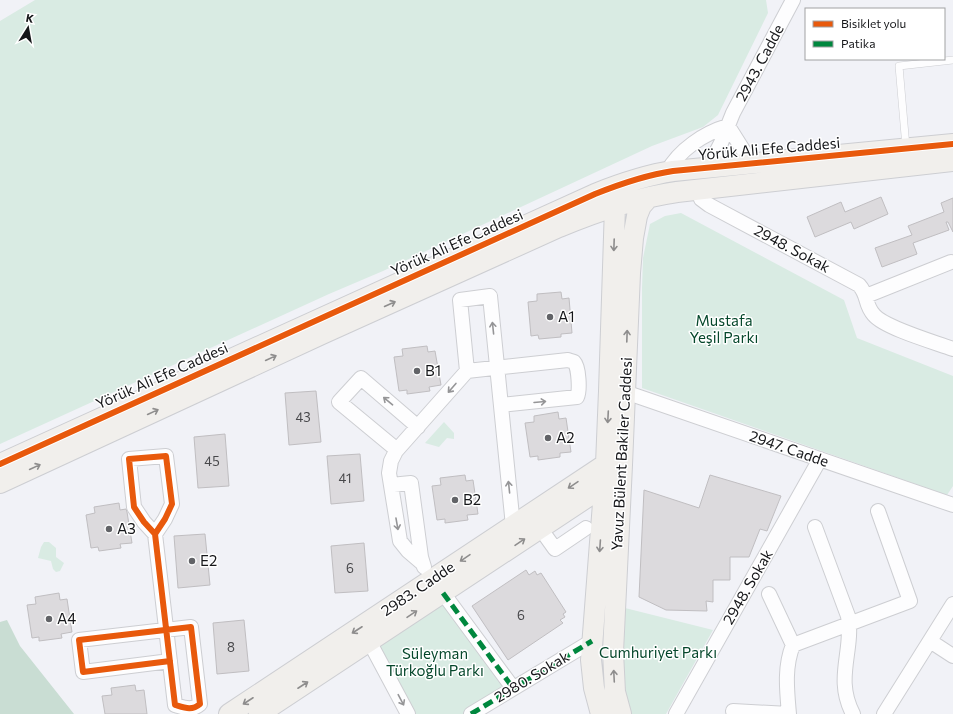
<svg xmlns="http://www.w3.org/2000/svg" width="953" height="714" viewBox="0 0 953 714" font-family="Commissioner,sans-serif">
<rect width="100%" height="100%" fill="#f1f2f7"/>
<!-- green -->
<path fill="#d9ebe3" d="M35,0H766L768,13L718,115L703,127L652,146L383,271L329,294L0,444V21Z
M681,213L844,300L857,338L953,376V486L947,495L642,388V288L643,258L650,224L665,216Z
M444,422L454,433V439L447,438L439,447L425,443Z
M44,542H49L56,548V557L64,563L60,571L56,572L53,569L51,561L38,558L41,547Z
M443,593L513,688L471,714H408L369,641Z
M621,607L713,630L666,714H631L625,697L622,682Z"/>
<!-- forest -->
<path fill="#c9ddd3" d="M7,620L20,646L74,714H0V622Z"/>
<!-- building -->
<path fill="#dcdadd" stroke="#c0bec1" d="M881,197L888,214L854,229L851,222L815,237L807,217L841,202L845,212Z
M953,198V232L948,222H946L949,230L913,243L917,254L882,267L875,248L912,235L908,226L944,212L941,203Z
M561,292L562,299L569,298L572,333L561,334V337L539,339L538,335L531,336L528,302L537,301V294Z
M427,346L428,352L435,351L441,385L429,387L430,391L407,394V390L399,391L394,357L403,356L402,349Z
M316,391L321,442L289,445L285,393Z
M558,412L559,419L566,418L571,452L560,453V457L538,460V456L530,457L525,423L534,422V416Z
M225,434L229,486L198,488L194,437Z
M360,454L364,501L331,504L327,456Z
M465,475L466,481L473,480L478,514L467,515L468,520L445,523V519L437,520L432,486L441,485L440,478Z
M710,475L781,496L767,531L760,529L749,557H730V580H713V602L706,601L707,611L666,610L639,597L644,490L699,508Z
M119,503L120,510L126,509L127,512L132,543L120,544L121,548L99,551L98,547L91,548L86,515L95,513L94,507Z
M205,534L210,585L178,588L174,536Z
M364,543L368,591L335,593L331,546Z
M526,570L529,575L535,571L537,575L541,573L566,612L563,614L565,617L560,620L563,623L508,660L472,606Z
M59,593L60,600L67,599L72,632L61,634L62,638L39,641V637L32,638L27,605L36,604L35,597Z
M244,620L249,671L217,674L213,623Z
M135,685L136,691L144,690L147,714H105L102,696L112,695L111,688Z"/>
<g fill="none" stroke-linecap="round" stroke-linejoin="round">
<defs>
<path id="lane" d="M906,147L899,66L953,60"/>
<path id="street" d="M708,168L721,143L733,113L793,0
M667,172C679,150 704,133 728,126L752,164
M698,190L701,199L709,205L859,285C869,296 864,304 874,315C885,328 934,342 953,349
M866,296L951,262
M467,371L460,300L490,296L513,526
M625,392L953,505
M397,450L339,402L361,378L418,427
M391,485L411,483L421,557L424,567
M815,527L848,616C854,651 834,678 853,714
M540,528L555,549L586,528
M155,534L165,519L172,504L166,456L129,459L134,507L144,522L155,534L175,705C185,708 192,711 200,704L191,627L79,640L83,672L170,661
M422,563L408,551L400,541L389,473L391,461L396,451L467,371L568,360C570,361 572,361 574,362C579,367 580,391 577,397L501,405
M443,593L513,688
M769,594L793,645
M369,641L408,714
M930,641L953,656
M733,711L789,714
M471,714L592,641
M676,714L820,459
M789,714C787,691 784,667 793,645L910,601L878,511
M884,714L953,604"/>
<path id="secondary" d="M0,464L595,194C620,184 646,175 673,171L953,144
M0,483L322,334L559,227C597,211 636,198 677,192L953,161
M229,714L606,464H616
M259,714L604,486H614
M601,714L594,688L591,660L606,464L609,391L615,206L618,194
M621,714L615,692L613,652L622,465L630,273L633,238L637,216L641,206L649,197"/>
</defs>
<!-- lane casing -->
<use href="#lane" stroke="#cdced2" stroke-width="8"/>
<!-- street casing -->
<use href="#street" stroke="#cdced2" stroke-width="16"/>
<!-- secondary casing -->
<use href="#secondary" stroke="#cdced2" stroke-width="22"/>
<!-- lane -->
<use href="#lane" stroke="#fdfdfe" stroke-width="7"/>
<!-- street -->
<use href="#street" stroke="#fdfdfe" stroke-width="14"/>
<!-- secondary -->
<use href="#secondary" stroke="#f1efec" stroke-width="20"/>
<!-- quiet -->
<path stroke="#00873e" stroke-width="5" stroke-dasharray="10 5" stroke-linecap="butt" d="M443,593L513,688
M471,714L592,641"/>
<defs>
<path id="cycleway" d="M0,464L595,194C620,184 646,175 673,171L953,144
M155,534L165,519L172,504L166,456L129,459L134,507L144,522L155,534L175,705C185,708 192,711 200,704L191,627L79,640L83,672L170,661"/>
</defs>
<!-- cycleway casing -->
<use href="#cycleway" stroke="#fff" stroke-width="8"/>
<!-- cycleway -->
<use href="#cycleway" stroke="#e8590c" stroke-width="6"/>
</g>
<!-- one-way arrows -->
<defs><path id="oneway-shaft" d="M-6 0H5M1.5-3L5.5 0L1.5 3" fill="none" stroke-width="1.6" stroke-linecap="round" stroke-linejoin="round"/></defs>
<g stroke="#8e8d8d">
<use href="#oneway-shaft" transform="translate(614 245) rotate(92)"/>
<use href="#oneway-shaft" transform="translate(390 304) rotate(-24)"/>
<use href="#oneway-shaft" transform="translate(627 336) rotate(-88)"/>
<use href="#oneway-shaft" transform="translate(271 358) rotate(-25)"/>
<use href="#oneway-shaft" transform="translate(153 412) rotate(-25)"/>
<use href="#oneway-shaft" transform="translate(608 417) rotate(93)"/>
<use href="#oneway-shaft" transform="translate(35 467) rotate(-25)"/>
<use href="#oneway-shaft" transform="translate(573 485) rotate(146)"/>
<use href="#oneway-shaft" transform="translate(520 542) rotate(-34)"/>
<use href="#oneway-shaft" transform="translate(600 546) rotate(94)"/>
<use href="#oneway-shaft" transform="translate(465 558) rotate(146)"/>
<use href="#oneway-shaft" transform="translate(412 614) rotate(-34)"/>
<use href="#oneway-shaft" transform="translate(357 630) rotate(147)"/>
<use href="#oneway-shaft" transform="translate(614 676) rotate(-93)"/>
<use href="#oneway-shaft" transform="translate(303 685) rotate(-33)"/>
<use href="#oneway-shaft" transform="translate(248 701) rotate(147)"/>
</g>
<g stroke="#959597">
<use href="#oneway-shaft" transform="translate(493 328) rotate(-96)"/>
<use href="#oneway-shaft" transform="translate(452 388) rotate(131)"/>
<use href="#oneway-shaft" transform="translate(388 401) rotate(-140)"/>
<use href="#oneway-shaft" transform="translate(540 402) rotate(-5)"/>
<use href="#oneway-shaft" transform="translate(509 487) rotate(-96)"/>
<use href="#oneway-shaft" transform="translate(397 524) rotate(80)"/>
<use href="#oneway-shaft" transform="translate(401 700) rotate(62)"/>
</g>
<!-- markers -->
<g fill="#626367" stroke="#fff" stroke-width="1.5">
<circle cx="550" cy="317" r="4"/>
<circle cx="417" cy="371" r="4"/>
<circle cx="548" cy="438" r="4"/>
<circle cx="455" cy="500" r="4"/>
<circle cx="109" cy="529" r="4"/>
<circle cx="192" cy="561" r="4"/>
<circle cx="49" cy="619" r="4"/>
</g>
<g text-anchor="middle" stroke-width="3" stroke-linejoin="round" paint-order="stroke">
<!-- number labels -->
<g font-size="13" fill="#47474a">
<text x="303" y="422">43</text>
<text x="212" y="466">45</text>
<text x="345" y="483">41</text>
<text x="350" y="573">6</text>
<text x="521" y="620">6</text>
<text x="231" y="652">8</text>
</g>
<!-- street labels -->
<g font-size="15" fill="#151619" stroke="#fff">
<text transform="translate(760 63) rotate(-62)" y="5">2943. Cadde</text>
<text transform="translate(769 149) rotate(-5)" y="5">Yörük Ali Efe Caddesi</text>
<text transform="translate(457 243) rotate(-24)" y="5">Yörük Ali Efe Caddesi</text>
<text transform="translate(792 249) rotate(28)" y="5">2948. Sokak</text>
<text transform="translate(162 376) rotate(-24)" y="5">Yörük Ali Efe Caddesi</text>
<text transform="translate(789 449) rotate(19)" y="5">2947. Cadde</text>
<text transform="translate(622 454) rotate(-87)" y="5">Yavuz Bülent Bakiler Caddesi</text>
<text transform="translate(748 587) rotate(-60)" y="5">2948. Sokak</text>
<text transform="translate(418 589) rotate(-34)" y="5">2983. Cadde</text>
<text transform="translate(532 677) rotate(-31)" y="5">2980. Sokak</text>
</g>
<!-- poi labels -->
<g font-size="15" fill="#151619" stroke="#fff" text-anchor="start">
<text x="558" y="322">A1</text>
<text x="425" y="376">B1</text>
<text x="556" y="443">A2</text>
<text x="463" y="505">B2</text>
<text x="117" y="534">A3</text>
<text x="200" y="566">E2</text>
<text x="57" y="624">A4</text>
</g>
<!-- park labels -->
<g font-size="15" fill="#05472b" stroke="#fff">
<text x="724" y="326">Mustafa<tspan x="724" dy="17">Yeşil Parkı</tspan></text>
<text x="658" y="658">Cumhuriyet Parkı</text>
<text x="435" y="659">Süleyman<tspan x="435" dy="17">Türkoğlu Parkı</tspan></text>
</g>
</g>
<!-- legend -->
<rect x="805" y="8" width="140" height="52" fill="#ffffff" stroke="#a1a2a3"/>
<rect x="813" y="21" width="20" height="6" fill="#e8590c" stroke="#a1a2a3"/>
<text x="841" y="28" font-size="12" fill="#151619">Bisiklet yolu</text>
<rect x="813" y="41" width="20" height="6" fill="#00873e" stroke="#a1a2a3"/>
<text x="841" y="48" font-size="12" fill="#151619">Patika</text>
<!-- north arrow -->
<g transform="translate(28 28) rotate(11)" stroke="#ffffff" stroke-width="3" paint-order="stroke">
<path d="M0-3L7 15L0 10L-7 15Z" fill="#151619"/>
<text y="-6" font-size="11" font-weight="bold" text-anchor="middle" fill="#151619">K</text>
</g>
</svg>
